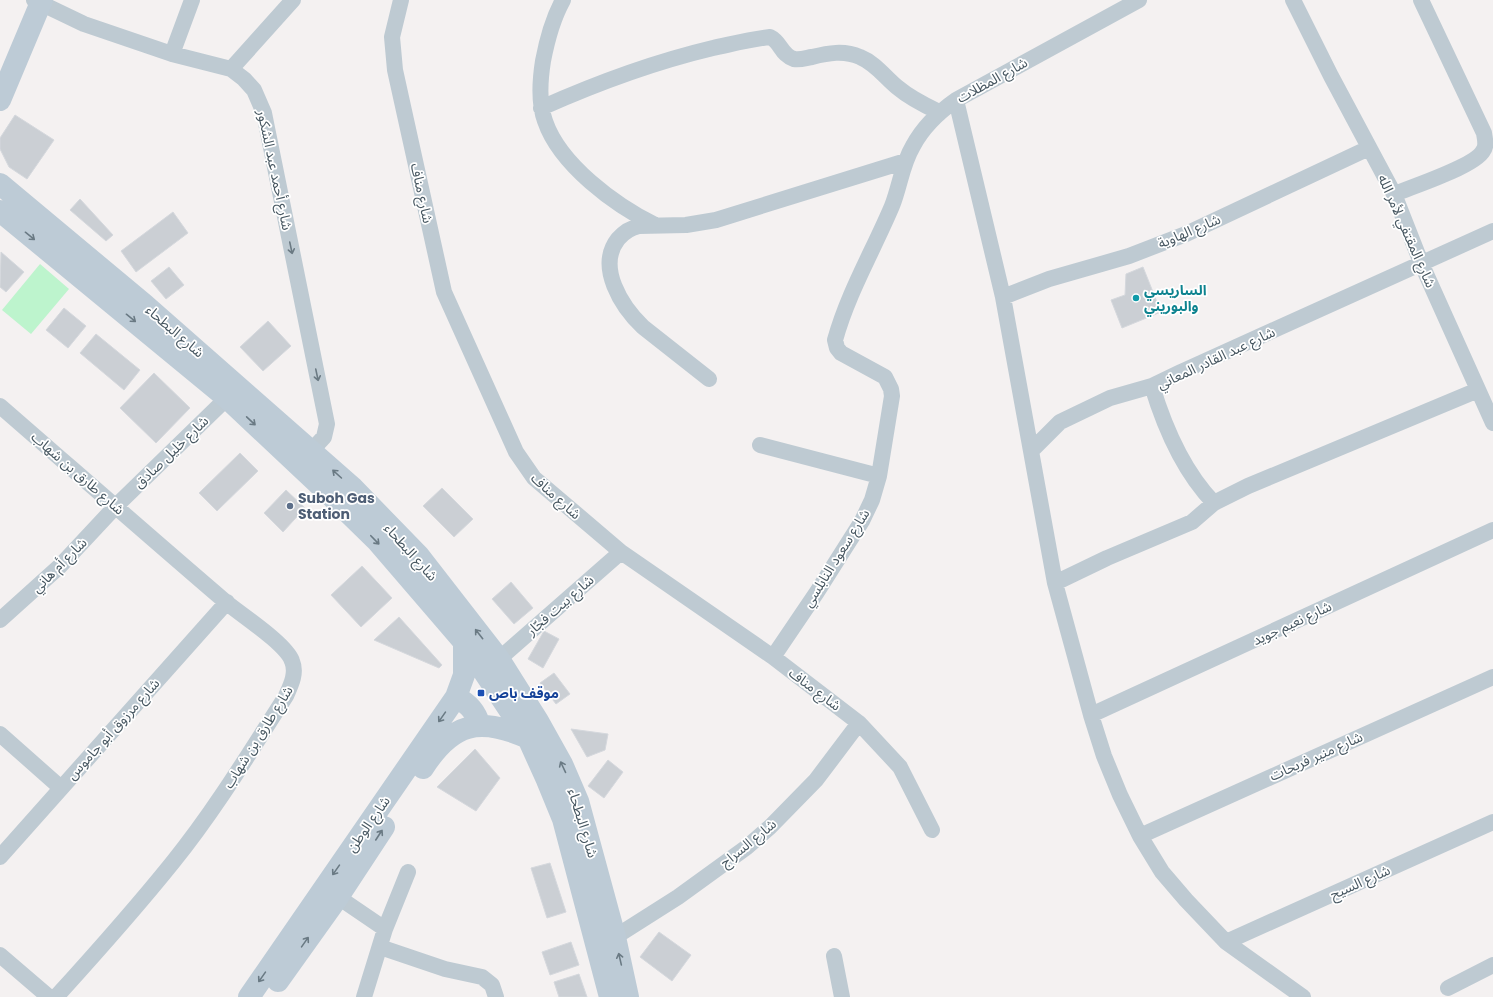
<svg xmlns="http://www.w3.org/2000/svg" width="1493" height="997" viewBox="0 0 1493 997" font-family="Poppins,'Noto Sans Arabic',sans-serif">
<rect width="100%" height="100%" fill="#f4f1f1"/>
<!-- green -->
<path fill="#bdf4cd" d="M40,264L69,289L31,334L2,310Z"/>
<!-- building -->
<path fill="#cbcfd4" stroke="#d5d8dd" d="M15,115L54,140L27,179L9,167L0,149V138Z
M80,199L113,235L106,241L70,210Z
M173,212L188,233L136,272L121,251Z
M1,252L24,272L6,292L0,287Z
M169,267L184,285L166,299L151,281Z
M1143,267L1161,312L1122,328L1111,300L1125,295L1126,274Z
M64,308L86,326L68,348L46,330Z
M268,321L291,346L263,371L240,347Z
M96,334L140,370L124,390L80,353Z
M154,373L190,408L156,443L120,408Z
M240,453L258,471L217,511L199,493Z
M442,488L473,519L454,537L423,506Z
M286,490L305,508L283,532L264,513Z
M362,566L392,598L361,627L331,595Z
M511,582L533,608L514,624L492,599Z
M399,617L442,665L439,668L374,640Z
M544,631L559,639L543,668L528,659Z
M554,673L570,694L556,704L540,683Z
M571,729L608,734L605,750L587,757Z
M475,749L500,778L476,811L437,787Z
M608,760L623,772L604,798L588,786Z
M550,863L566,912L547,918L531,868Z
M659,932L691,955L672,981L640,957Z
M571,942L579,965L550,975L542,952Z
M579,974L587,997H559L554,982Z"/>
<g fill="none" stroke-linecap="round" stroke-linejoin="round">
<!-- street -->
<path stroke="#becad2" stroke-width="16" d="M34,0L84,24L172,54L231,69L244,79L254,90L264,113L327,424L324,437L311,451
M401,0L392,37L395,70L444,292L516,452L534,478L621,552L773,657L859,723L900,767L932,830
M563,0C553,18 547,40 543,61C540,80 538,102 545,121C560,165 615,205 655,225
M1293,0L1331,76L1394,194L1422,265L1493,423
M172,54L192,0
M231,69L293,0
M956,100L1003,297L1055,583L1091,715L1104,756L1120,795L1140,836L1162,872L1186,900L1226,942L1303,997
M541,108C597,83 654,62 713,48C732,44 751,39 770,37C781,42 781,55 794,59C800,60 806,58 812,57C828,53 844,50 860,57C875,63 885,77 897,87C910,98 924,105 939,112
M1394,194C1412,187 1475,166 1483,151C1487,146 1485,140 1484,133L1421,0
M1003,297L1049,279L1129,256L1186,234L1369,148
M709,379L643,327C622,307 596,267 618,239C624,232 630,228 639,226L686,225L716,220L906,161
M1152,386C1165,429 1183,471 1214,503
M0,406C76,472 151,538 227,603C243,616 286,644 292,661C297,673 291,685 286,696C250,752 215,810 173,862C136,908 96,953 56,997
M760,445L879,476
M1032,450L1060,422L1110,398L1152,386L1181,372L1493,231
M1055,583L1107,558L1192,522L1214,503L1248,486L1478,390
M0,620L60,566L116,506L227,398
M773,657L817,592L862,521L872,500L879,476L892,396L891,389L885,377L841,353L837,348L835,340C848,293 873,251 892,206C900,186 902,164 913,146C923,127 939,112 956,100L1139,0
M499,659L621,552
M1091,715L1493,530
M0,734L61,788
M1140,836L1493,677
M0,857L227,602
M338,897L385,929
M615,937L678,897L747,847L770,827L816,780L859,723
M1226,942L1493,822
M380,947L445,969L482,977L492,985L496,997
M0,955L49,997
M834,956L842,997
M1448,988L1493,965
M364,997L385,929L408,872"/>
<!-- secondary -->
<path stroke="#bdcbd6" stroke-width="22" d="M0,100L42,0
M0,184L145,305L352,487L419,556L499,659L538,721L562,764L578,801L615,937L628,997
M0,211L227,398L328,493L378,542L464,642L528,738L547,780L563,819L610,997
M456,697C469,704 476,712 480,726
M423,768C452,723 479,716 528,738
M278,981L338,897L384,827
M249,997L456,697L464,675V642"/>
</g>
<!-- one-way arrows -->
<defs><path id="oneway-shaft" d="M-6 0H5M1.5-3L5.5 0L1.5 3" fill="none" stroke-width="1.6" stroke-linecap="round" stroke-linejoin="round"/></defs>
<g stroke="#6a7a84">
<use href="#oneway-shaft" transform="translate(30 236) rotate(39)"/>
<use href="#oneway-shaft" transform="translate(131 318) rotate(39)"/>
<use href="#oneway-shaft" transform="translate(251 421) rotate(43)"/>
<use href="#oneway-shaft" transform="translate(337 474) rotate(-138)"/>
<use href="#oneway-shaft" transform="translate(375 540) rotate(46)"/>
<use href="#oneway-shaft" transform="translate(479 634) rotate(-128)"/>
<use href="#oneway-shaft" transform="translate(442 717) rotate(125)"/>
<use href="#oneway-shaft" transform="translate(563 767) rotate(-115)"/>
<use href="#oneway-shaft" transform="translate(379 835) rotate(-57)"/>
<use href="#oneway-shaft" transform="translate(336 870) rotate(125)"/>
<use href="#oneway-shaft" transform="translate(305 942) rotate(-55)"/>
<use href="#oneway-shaft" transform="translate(620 959) rotate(-103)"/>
<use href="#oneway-shaft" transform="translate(262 977) rotate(125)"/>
</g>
<g stroke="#6b7a83">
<use href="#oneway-shaft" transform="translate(291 248) rotate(78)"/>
<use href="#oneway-shaft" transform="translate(317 375) rotate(78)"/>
</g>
<!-- markers -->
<circle fill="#0f9aa8" stroke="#fff" stroke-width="1.5" cx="1136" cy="298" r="4"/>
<circle fill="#5c6f8a" stroke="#fff" stroke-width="1.5" cx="290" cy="506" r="4"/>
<rect fill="#1a4fb4" stroke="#fff" stroke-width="1.5" x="477" y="689" width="8" height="8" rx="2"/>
<g text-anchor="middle" stroke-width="3.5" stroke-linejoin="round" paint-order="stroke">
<!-- street labels -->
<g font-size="14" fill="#475761" stroke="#fff">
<text transform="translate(992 80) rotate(-29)" y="5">شارع المظلات</text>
<text transform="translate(275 170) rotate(78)" y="5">شارع أحمد عبد الشكور</text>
<text transform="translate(422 193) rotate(78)" y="5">شارع مناف</text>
<text transform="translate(1189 231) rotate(-23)" y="5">شارع الهاوية</text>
<text transform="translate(1407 231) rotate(66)" y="5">شارع المقتفي لأمر الله</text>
<text transform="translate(175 331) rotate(41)" y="5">شارع البطحاء</text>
<text transform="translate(1216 358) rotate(-25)" y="5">شارع عبد القادر المعاني</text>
<text transform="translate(171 452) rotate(-44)" y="5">شارع خليل صادق</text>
<text transform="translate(78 473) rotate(41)" y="5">شارع طارق بن شهاب</text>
<text transform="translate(556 496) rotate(42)" y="5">شارع مناف</text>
<text transform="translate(411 552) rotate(48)" y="5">شارع البطحاء</text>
<text transform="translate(836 558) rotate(-58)" y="5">شارع سعود النابلسي</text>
<text transform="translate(59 565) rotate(-45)" y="5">شارع أم هاني</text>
<text transform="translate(560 605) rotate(-41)" y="5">شارع بيت فجّار</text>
<text transform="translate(1292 623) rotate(-25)" y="5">شارع نعيم جويد</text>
<text transform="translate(815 689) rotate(37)" y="5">شارع مناف</text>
<text transform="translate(113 729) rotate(-48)" y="5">شارع مرزوق أبو جاموس</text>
<text transform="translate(258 737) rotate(-58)" y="5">شارع طارق بن شهاب</text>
<text transform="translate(1316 756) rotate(-24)" y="5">شارع منير فريحات</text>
<text transform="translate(583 823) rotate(73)" y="5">شارع البطحاء</text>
<text transform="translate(368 824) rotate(-55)" y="5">شارع الوطن</text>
<text transform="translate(748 843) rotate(-39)" y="5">شارع السراج</text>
<text transform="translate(1360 882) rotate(-24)" y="5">شارع السيح</text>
</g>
<!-- culture labels -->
<g font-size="14" font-weight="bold" fill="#0d838f" stroke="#fff" text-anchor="start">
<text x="1144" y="295">الساريسي<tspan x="1144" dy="16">والبوريني</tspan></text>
</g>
<!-- service labels -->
<g font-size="14" font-weight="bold" fill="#4e5e75" stroke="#fff" text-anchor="start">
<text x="298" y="503">Suboh Gas<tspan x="298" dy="16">Station</tspan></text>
</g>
<!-- transit labels -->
<g font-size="14" font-weight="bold" fill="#164399" stroke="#fff" text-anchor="start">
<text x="489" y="698">موقف باص</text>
</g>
</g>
</svg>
